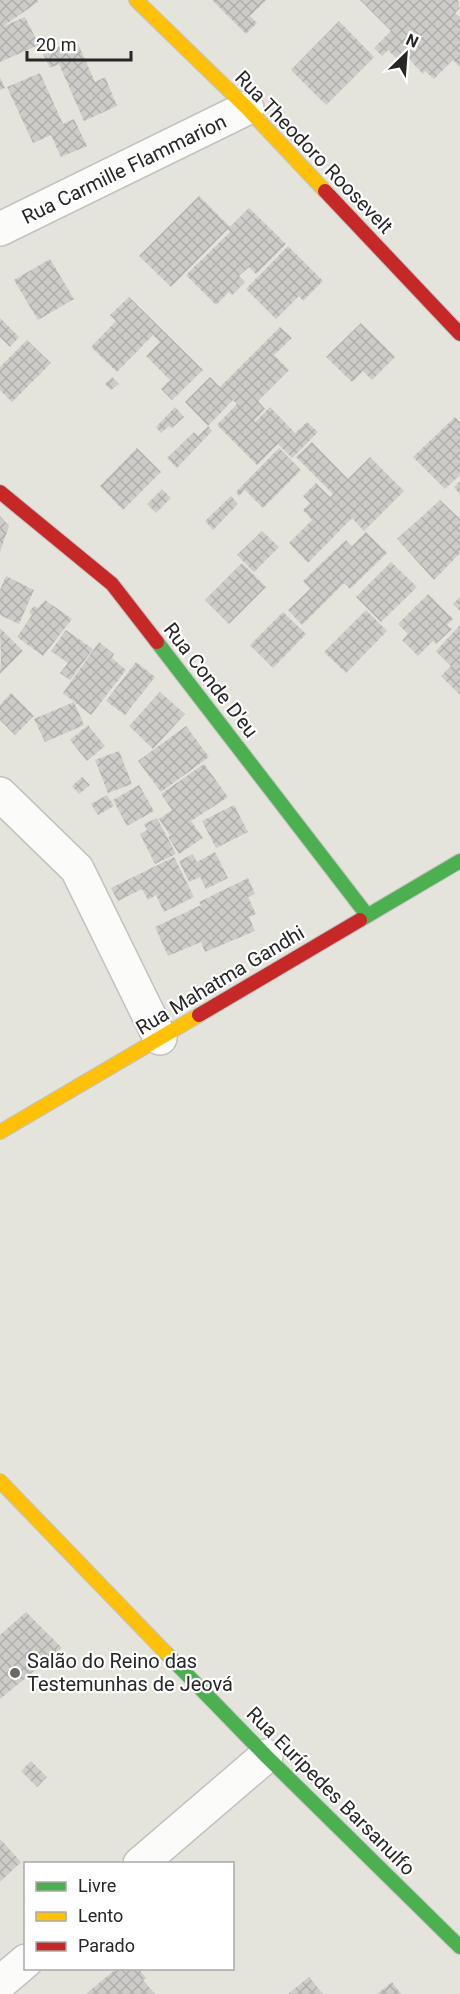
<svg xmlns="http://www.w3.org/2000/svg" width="460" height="1994" viewBox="0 0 460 1994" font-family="Roboto,sans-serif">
<defs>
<pattern id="building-cross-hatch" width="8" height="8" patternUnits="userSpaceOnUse" patternTransform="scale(1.5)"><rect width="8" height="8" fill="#cdccc8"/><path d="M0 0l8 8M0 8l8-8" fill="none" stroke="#b0afac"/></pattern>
</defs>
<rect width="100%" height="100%" fill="#e4e3dc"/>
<!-- building -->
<path fill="url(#building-cross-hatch)" d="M0,0H37L38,2L2,27L25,17L39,45L0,62Z
M212,0H266L250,16L257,23L246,34Z
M360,0H458L460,8L455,13L460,17V67L453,60L434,79L425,71L423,74L409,59L403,65L388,50L382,56L374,48L391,31Z
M339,21L374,57L326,105L291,70Z
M71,41L74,46L78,44L95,82L105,77L117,106L84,121L59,64L50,68L43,54Z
M40,73L63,124L74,119L87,146L61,157L51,135L33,143L7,87Z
M0,77L5,88L0,90Z
M199,196L230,227L249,208L286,244L256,274L249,267L239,276L245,282L232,295L229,292L216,305L186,275L230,232L228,229L171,287L139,256Z
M288,246L323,281L303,301L299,296L276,319L246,289Z
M50,259L74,299L38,320L14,280Z
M129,297L203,370L172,400L161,389L170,380L146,356L160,342L153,335L117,372L91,347L116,321L110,315Z
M0,318L19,337L10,347L0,337Z
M361,323L395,357L372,380L363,371L352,382L326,357Z
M280,327L292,338L274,355L289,370L258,401L265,409L254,421L255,422L270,407L295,433L307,422L318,432L292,458L278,444L257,465L217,425L237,404L233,400L208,426L185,402L210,377L220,387Z
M27,340L51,363L12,402L0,390V367Z
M112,377L119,384L111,390L105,384Z
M175,407L184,417L172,428L169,426L161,433L156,427Z
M455,417L460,422V475L445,489L413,457Z
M208,426L212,431L177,468L167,458L194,432L198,436Z
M312,442L348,479L370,457L404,491L364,531L352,518L308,563L289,543L312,520L303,510L310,503L303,496L316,483L330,497L333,494L296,457Z
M137,448L161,472L123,510L100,486Z
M279,448L301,470L263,508L245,490L239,496L236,492Z
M460,481V495L454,487Z
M162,489L171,498L156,513L147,504Z
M231,496L238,504L213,530L205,521Z
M440,500L460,519V553L434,580L397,539Z
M0,516L9,526L0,552Z
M262,531L279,547L254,572L237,555Z
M366,532L387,553L350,589L344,583L302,625L288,610L310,589L303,581L346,540L352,546Z
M391,562L417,587L381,622L356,597Z
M242,563L266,587L229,624L205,600Z
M6,576L34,590L19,624L0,615V590Z
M428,594L453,619L447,625L452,629L436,644L433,641L418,656L402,640L408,634L398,624Z
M460,597V611L453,604Z
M45,600L72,619L43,656L17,637L32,615L29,612L34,606L38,608Z
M366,610L387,631L346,673L324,652Z
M283,612L306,634L273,668L250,645Z
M460,625V695L441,676L451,666L436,651Z
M0,628L23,651L0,674L1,659Z
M66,630L93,649L70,680L60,673L68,663L51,651Z
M99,642L114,654L112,658L126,670L91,715L63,693Z
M136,662L155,677L125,715L106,701Z
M160,692L185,714L153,749L129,726Z
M11,693L34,716L15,735L0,720V705Z
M74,702L84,725L45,742L34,719Z
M88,725L105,746L87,761L70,740Z
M186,726L209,757L161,792L138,761Z
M119,751L132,784L108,793L95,760Z
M204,764L228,797L191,821L203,838L179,854L168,837L183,827L170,835L159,819L172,810L161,794Z
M82,777L90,785L79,794L72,786Z
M139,785L154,811L127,826L113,800Z
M107,795L114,806L98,815L91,804Z
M234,805L248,832L216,848L202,821Z
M157,818L176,854L155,864L140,834L147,830L144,824Z
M215,852L228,878L206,889L200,877L189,882L179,861L193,854L197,862Z
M174,857L194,897L164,912L156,895L148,900L142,889L118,901L111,888Z
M248,878L255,894L248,897L256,914L249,917L255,931L205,952L201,942L168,956L155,927L201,905L199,902Z
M26,1612L62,1648L0,1699V1635Z
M31,1761L47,1777L37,1787L21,1771Z
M0,1839L21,1862L0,1882Z
M117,1968H138L146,1978L143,1980L155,1994H86Z
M309,1977L323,1994H288Z
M392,1982L401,1994H377Z"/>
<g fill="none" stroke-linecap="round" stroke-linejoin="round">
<defs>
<path id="street" d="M0,229L247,108
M0,794L77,869L160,1038
M140,1864L266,1756
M0,1983L26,1961"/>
<path id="fast" d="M157,642L367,915
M360,920L460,861
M167,1654L266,1756L460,1947"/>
<path id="slow" d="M136,0L247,108L325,191
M0,1132L199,1015
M0,1481L167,1654"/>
<path id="jam" d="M325,191L460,334
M0,492L112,584L157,642
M199,1015L360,920"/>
</defs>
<!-- street casing -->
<use href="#street" stroke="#c2c2c2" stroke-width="36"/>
<!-- fast casing -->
<use href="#fast" stroke="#c2c2c2" stroke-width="16"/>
<!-- slow casing -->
<use href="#slow" stroke="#c2c2c2" stroke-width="16"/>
<!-- jam casing -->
<use href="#jam" stroke="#c2c2c2" stroke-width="16"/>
<!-- street -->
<use href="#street" stroke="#fbfbfa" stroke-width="33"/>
<!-- fast -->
<use href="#fast" stroke="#4caf50" stroke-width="14"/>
<!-- slow -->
<use href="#slow" stroke="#ffc107" stroke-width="14"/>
<!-- jam -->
<use href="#jam" stroke="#c62828" stroke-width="14"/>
</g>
<!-- markers -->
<circle fill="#696966" stroke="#fff" stroke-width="2" cx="15" cy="1673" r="6"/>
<g text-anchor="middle" stroke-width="4.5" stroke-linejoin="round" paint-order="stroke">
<!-- street labels -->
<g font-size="20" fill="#272727" stroke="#fff">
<text transform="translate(314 152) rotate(46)" y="7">Rua Theodoro Roosevelt</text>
<text transform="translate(124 169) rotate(-26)" y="7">Rua Carmille Flammarion</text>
<text transform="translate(211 680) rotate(52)" y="7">Rua Conde D'eu</text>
<text transform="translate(220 980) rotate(-31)" y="7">Rua Mahatma Gandhi</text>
<text transform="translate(331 1791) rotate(45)" y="7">Rua Eurípedes Barsanulfo</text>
</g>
<!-- poi labels -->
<g font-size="20" fill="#272727" stroke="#fff" text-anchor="start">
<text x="27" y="1668">Salão do Reino das<tspan x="27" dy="23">Testemunhas de Jeová</tspan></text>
</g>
</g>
<!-- legend -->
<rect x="24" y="1862" width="210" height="108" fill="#ffffff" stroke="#a9a9a9" stroke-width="1.5"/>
<rect x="36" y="1882" width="30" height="9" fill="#4caf50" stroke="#a9a9a9" stroke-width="1.5"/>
<text x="78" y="1892" font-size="18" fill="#272727">Livre</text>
<rect x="36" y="1912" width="30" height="9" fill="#ffc107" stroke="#a9a9a9" stroke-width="1.5"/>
<text x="78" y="1922" font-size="18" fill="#272727">Lento</text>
<rect x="36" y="1942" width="30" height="9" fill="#c62828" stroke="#a9a9a9" stroke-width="1.5"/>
<text x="78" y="1952" font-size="18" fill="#272727">Parado</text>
<!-- north arrow -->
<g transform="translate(406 54) rotate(25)" stroke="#ffffff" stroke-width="4.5" paint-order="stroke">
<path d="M0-4.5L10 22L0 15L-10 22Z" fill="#272727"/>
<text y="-9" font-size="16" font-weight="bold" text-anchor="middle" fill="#272727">N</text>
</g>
<!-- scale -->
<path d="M27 51v9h104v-9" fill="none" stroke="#272727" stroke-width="3"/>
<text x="36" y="51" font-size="18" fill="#272727" stroke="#ffffff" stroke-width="4.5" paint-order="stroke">20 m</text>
</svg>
